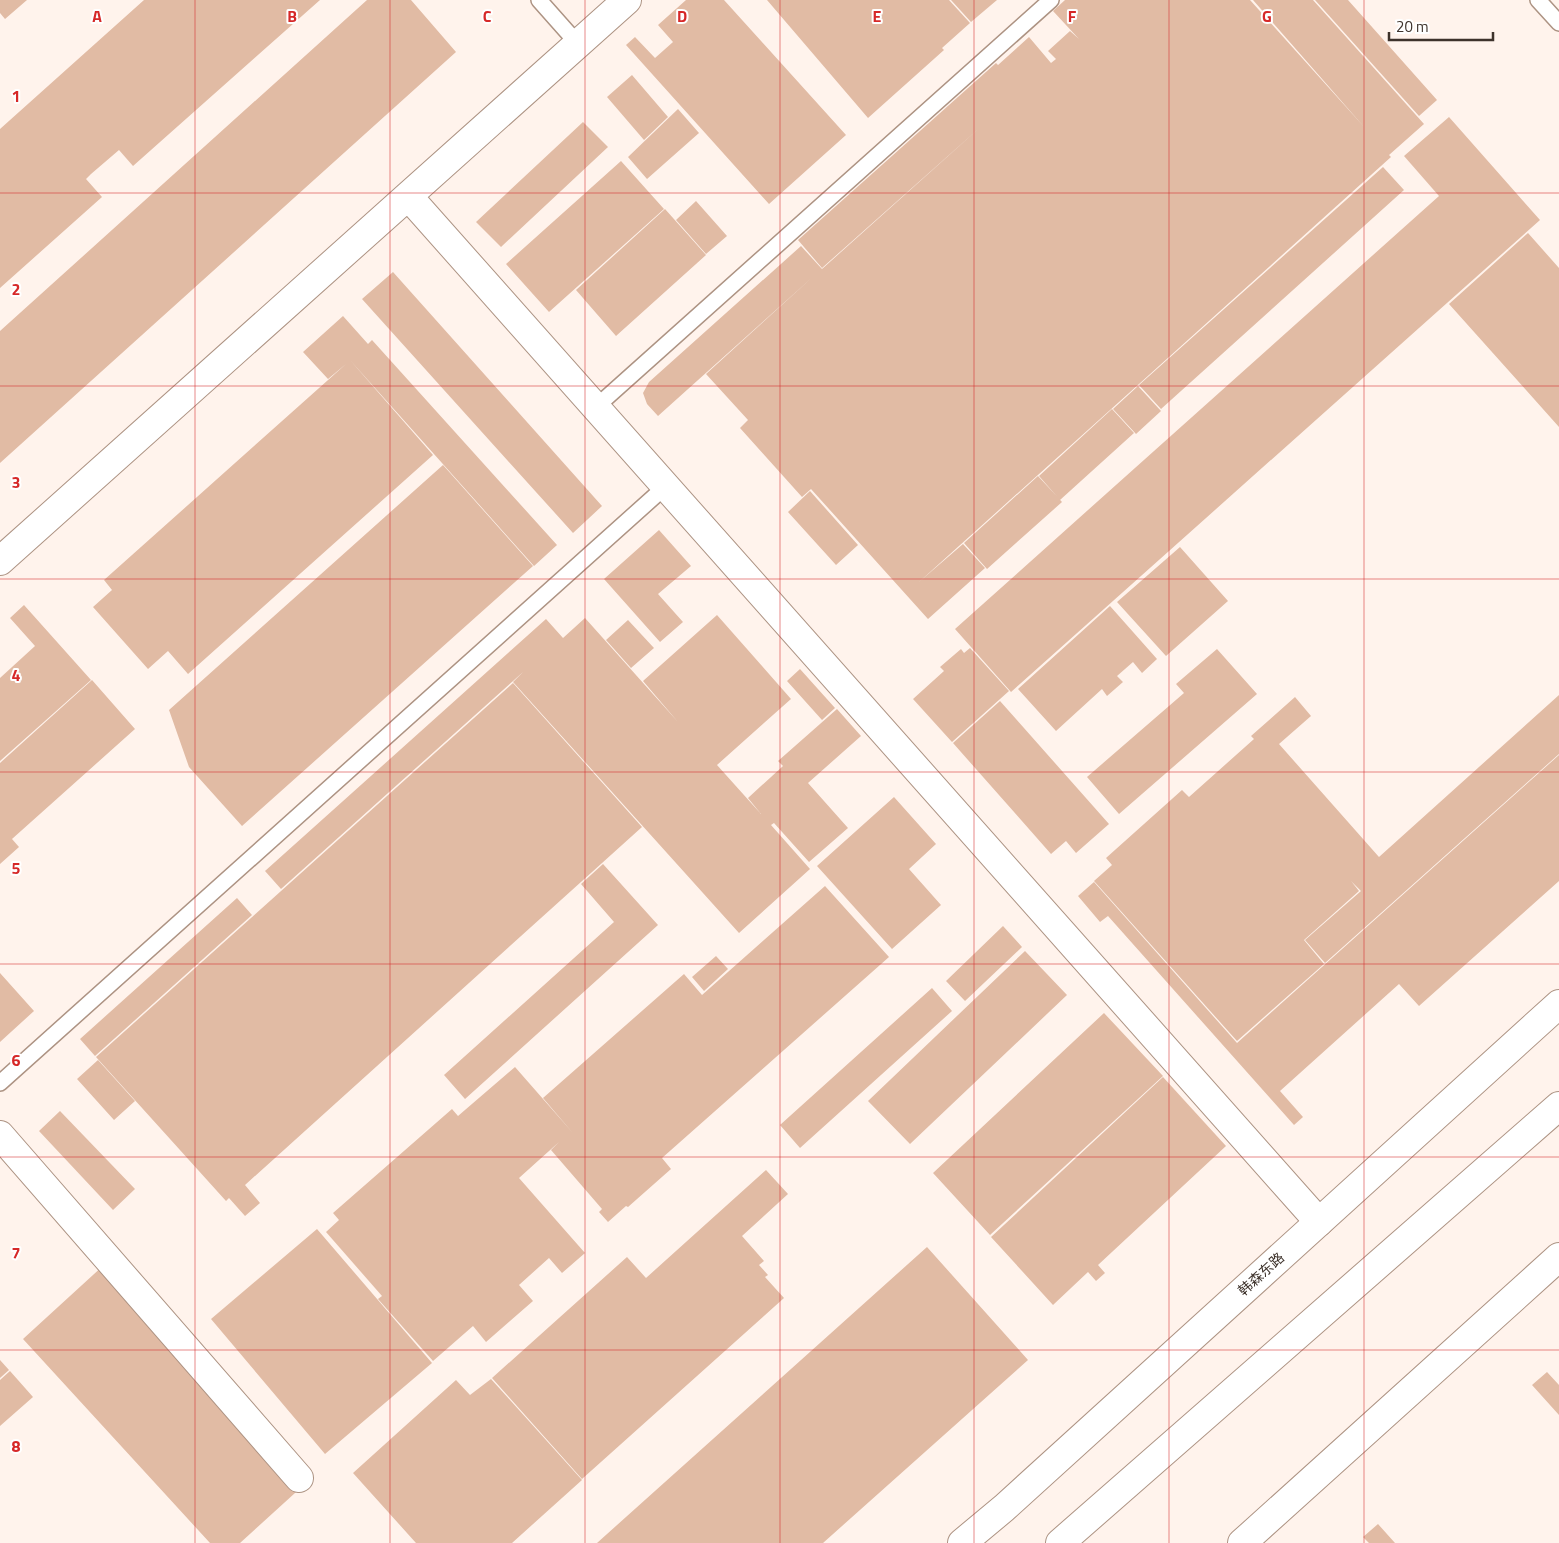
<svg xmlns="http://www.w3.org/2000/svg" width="1559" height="1543" viewBox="0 0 1559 1543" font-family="'Titillium Web','Noto Sans SC',sans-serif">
<rect width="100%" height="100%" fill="#fff3ec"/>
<!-- building -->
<path fill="#e1bba4" d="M0,0H27L5,19L0,13Z
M144,0H320L133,166L119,150L91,174L86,179L102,197L0,288V129Z
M367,0H411L456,52L0,463V331Z
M686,0H724L846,135L769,204L626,45L635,37L655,58L673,42L658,25Z
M767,0H949L970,23L942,48L944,50L868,118Z
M951,0H997L971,22Z
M1065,0H1250L1365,128L1253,0H1313L1424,124L1389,155L1391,157L919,582L963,544L985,568L928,619L811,489L802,497L740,428L748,420L706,374L816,274L658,416L647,404L643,393L649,382L801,246L822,269L985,123L822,268L798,240L996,63L998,65L1029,37L1051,63L1056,59L1048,51L1070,31L1079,39L1053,11Z
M1315,0H1348L1437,100L1419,116Z
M632,75L668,117L644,140L607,97Z
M678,109L699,133L647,179L628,157Z
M1449,117L1540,220L1011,692L955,629L1439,196L1404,156Z
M583,122L608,147L501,247L476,222Z
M621,161L664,209L549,312L506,264Z
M1383,167L1404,190L1161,409L1139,385Z
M696,201L727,236L706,254L676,220Z
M665,209L706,255L616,336L576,290Z
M1528,233L1559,268V427L1449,304Z
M393,272L602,506L573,533L362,299Z
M343,316L368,344L372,340L557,545L534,566L350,360L433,455L188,674L168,651L148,669L93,607L112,590L104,580L346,364L328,379L303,352Z
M1138,386L1161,411L1136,434L1113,409Z
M1112,409L1134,433L1060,500L1039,476Z
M443,465L533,566L242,826L189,767L169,710Z
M1038,476L1062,502L987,569L964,543Z
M810,491L858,545L836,565L788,512Z
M659,530L691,566L658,594L683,622L660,642L604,579Z
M1180,547L1228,601L1166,656L1117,602Z
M24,605L91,680L0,761V678L35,646L10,618Z
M1110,606L1157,659L1142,673L1133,662L1117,676L1123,682L1107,696L1102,689L1056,731L1018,689Z
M717,615L791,699L717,765L761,814L748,798L783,766L778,761L837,709L861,736L808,783L848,828L809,862L774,823L771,825L810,869L739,933L513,682L523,672L281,889L265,871L546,619L563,638L585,618L678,722L643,681Z
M628,620L654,648L631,668L606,640Z
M970,648L1009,691L952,742L913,699L944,671L940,667L961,649L964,653Z
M1217,649L1257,694L1119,814L1087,777L1184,693L1176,684Z
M800,669L835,708L822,720L787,681Z
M92,680L135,729L12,839L19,847L0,864V763Z
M513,683L642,827L245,1185L260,1203L245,1216L229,1198L226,1201L96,1057Z
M1559,695V754L1325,963L1305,940L1361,891L1351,881L1359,891L1304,940L1324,964L1237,1041L1094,881L1112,865L1106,858L1182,790L1189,797L1254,739L1251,736L1295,697L1311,716L1279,744L1379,857Z
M1000,701L1109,824L1076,853L1066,841L1051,854L953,743Z
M1559,755V881L1419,1006L1399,984L1280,1091L1303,1117L1294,1125L1108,916L1100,922L1078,896L1094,882L1237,1043Z
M894,797L936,844L909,869L941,905L892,949L817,866Z
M603,864L658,925L465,1099L444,1075L614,922L581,884Z
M825,886L889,957L662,1158L671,1169L628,1207L626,1206L608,1222L599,1212L602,1209L551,1150L559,1142L519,1178L585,1253L562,1273L549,1258L519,1285L533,1301L486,1342L473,1326L433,1361L378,1299L382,1296L326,1232L339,1220L333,1213L452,1109L458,1116L515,1067L572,1132L543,1098L684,974L702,995Z
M237,898L252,915L95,1056L80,1039Z
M1003,926L1022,947L965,1001L946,981Z
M1025,951L1067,995L910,1144L868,1101Z
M716,956L728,969L704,991L692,977Z
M0,973L34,1011L0,1042Z
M932,988L952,1011L800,1148L780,1125Z
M1104,1013L1163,1076L990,1235L933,1173Z
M98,1060L135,1101L114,1120L77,1079Z
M1163,1077L1226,1146L1098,1265L1105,1273L1096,1281L1088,1272L1053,1305L991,1237Z
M60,1111L135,1189L113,1210L39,1131Z
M766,1170L788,1194L742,1236L764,1261L759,1265L768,1275L765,1277L784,1298L582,1479L492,1378L627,1257L646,1278Z
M317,1229L432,1363L325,1454L211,1319Z
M927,1247L1028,1360L823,1543H597Z
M105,1264L306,1483L240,1543H210L23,1339Z
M0,1360L9,1370L0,1378Z
M10,1371L33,1397L0,1426V1380Z
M1547,1372L1559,1385V1415L1532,1385Z
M491,1379L582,1480L512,1543H416L353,1473L456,1380L470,1395Z
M1378,1524L1395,1543H1369L1363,1537Z"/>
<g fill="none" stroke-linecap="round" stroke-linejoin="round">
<defs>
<path id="lane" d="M539,0L578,44
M1538,0L1559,23
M596,407L1051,0
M0,1083L666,486"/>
<path id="street" d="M627,0L408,196L1319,1222
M0,561L408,196
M0,1135L299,1478
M1242,1543L1559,1257"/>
<path id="secondary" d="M962,1543L1004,1508L1559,1004
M1060,1543L1559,1106"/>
</defs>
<!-- lane casing -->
<use href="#lane" stroke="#ad9383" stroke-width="18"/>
<!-- street casing -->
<use href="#street" stroke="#ad9383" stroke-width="30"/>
<!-- secondary casing -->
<use href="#secondary" stroke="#ad9383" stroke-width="30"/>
<!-- lane -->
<use href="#lane" stroke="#fff" stroke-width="15"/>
<!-- street -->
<use href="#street" stroke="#fff" stroke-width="28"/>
<!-- secondary -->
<use href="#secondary" stroke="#fff" stroke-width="28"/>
</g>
<!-- grid -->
<path fill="none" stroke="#d62828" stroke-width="1" stroke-opacity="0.55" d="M195,0V1543M390,0V1543M585,0V1543M780,0V1543M974,0V1543M1169,0V1543M1364,0V1543M0,193H1559M0,386H1559M0,579H1559M0,772H1559M0,964H1559M0,1157H1559M0,1350H1559"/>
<g text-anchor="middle" stroke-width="4" stroke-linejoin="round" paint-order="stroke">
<!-- street labels -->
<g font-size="14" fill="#3d322b" stroke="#fff">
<text transform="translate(1261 1274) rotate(-42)" y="5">韩森东路</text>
</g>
</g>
<g font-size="16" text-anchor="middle" font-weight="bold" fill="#d62828" stroke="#fff" stroke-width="4" stroke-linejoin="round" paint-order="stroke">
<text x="97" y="22">A</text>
<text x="292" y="22">B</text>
<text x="487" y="22">C</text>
<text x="682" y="22">D</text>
<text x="877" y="22">E</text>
<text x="1072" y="22">F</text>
<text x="1267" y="22">G</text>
<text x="16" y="102">1</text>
<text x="16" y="295">2</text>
<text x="16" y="488">3</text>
<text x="16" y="681">4</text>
<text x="16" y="874">5</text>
<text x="16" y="1066">6</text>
<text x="16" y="1259">7</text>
<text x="16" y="1452">8</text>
</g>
<!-- scale -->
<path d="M1389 32v8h104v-8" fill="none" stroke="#3d322b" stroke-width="2.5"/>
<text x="1396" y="32" font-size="15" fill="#3d322b" stroke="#ffffff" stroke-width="4" paint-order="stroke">20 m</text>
</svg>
